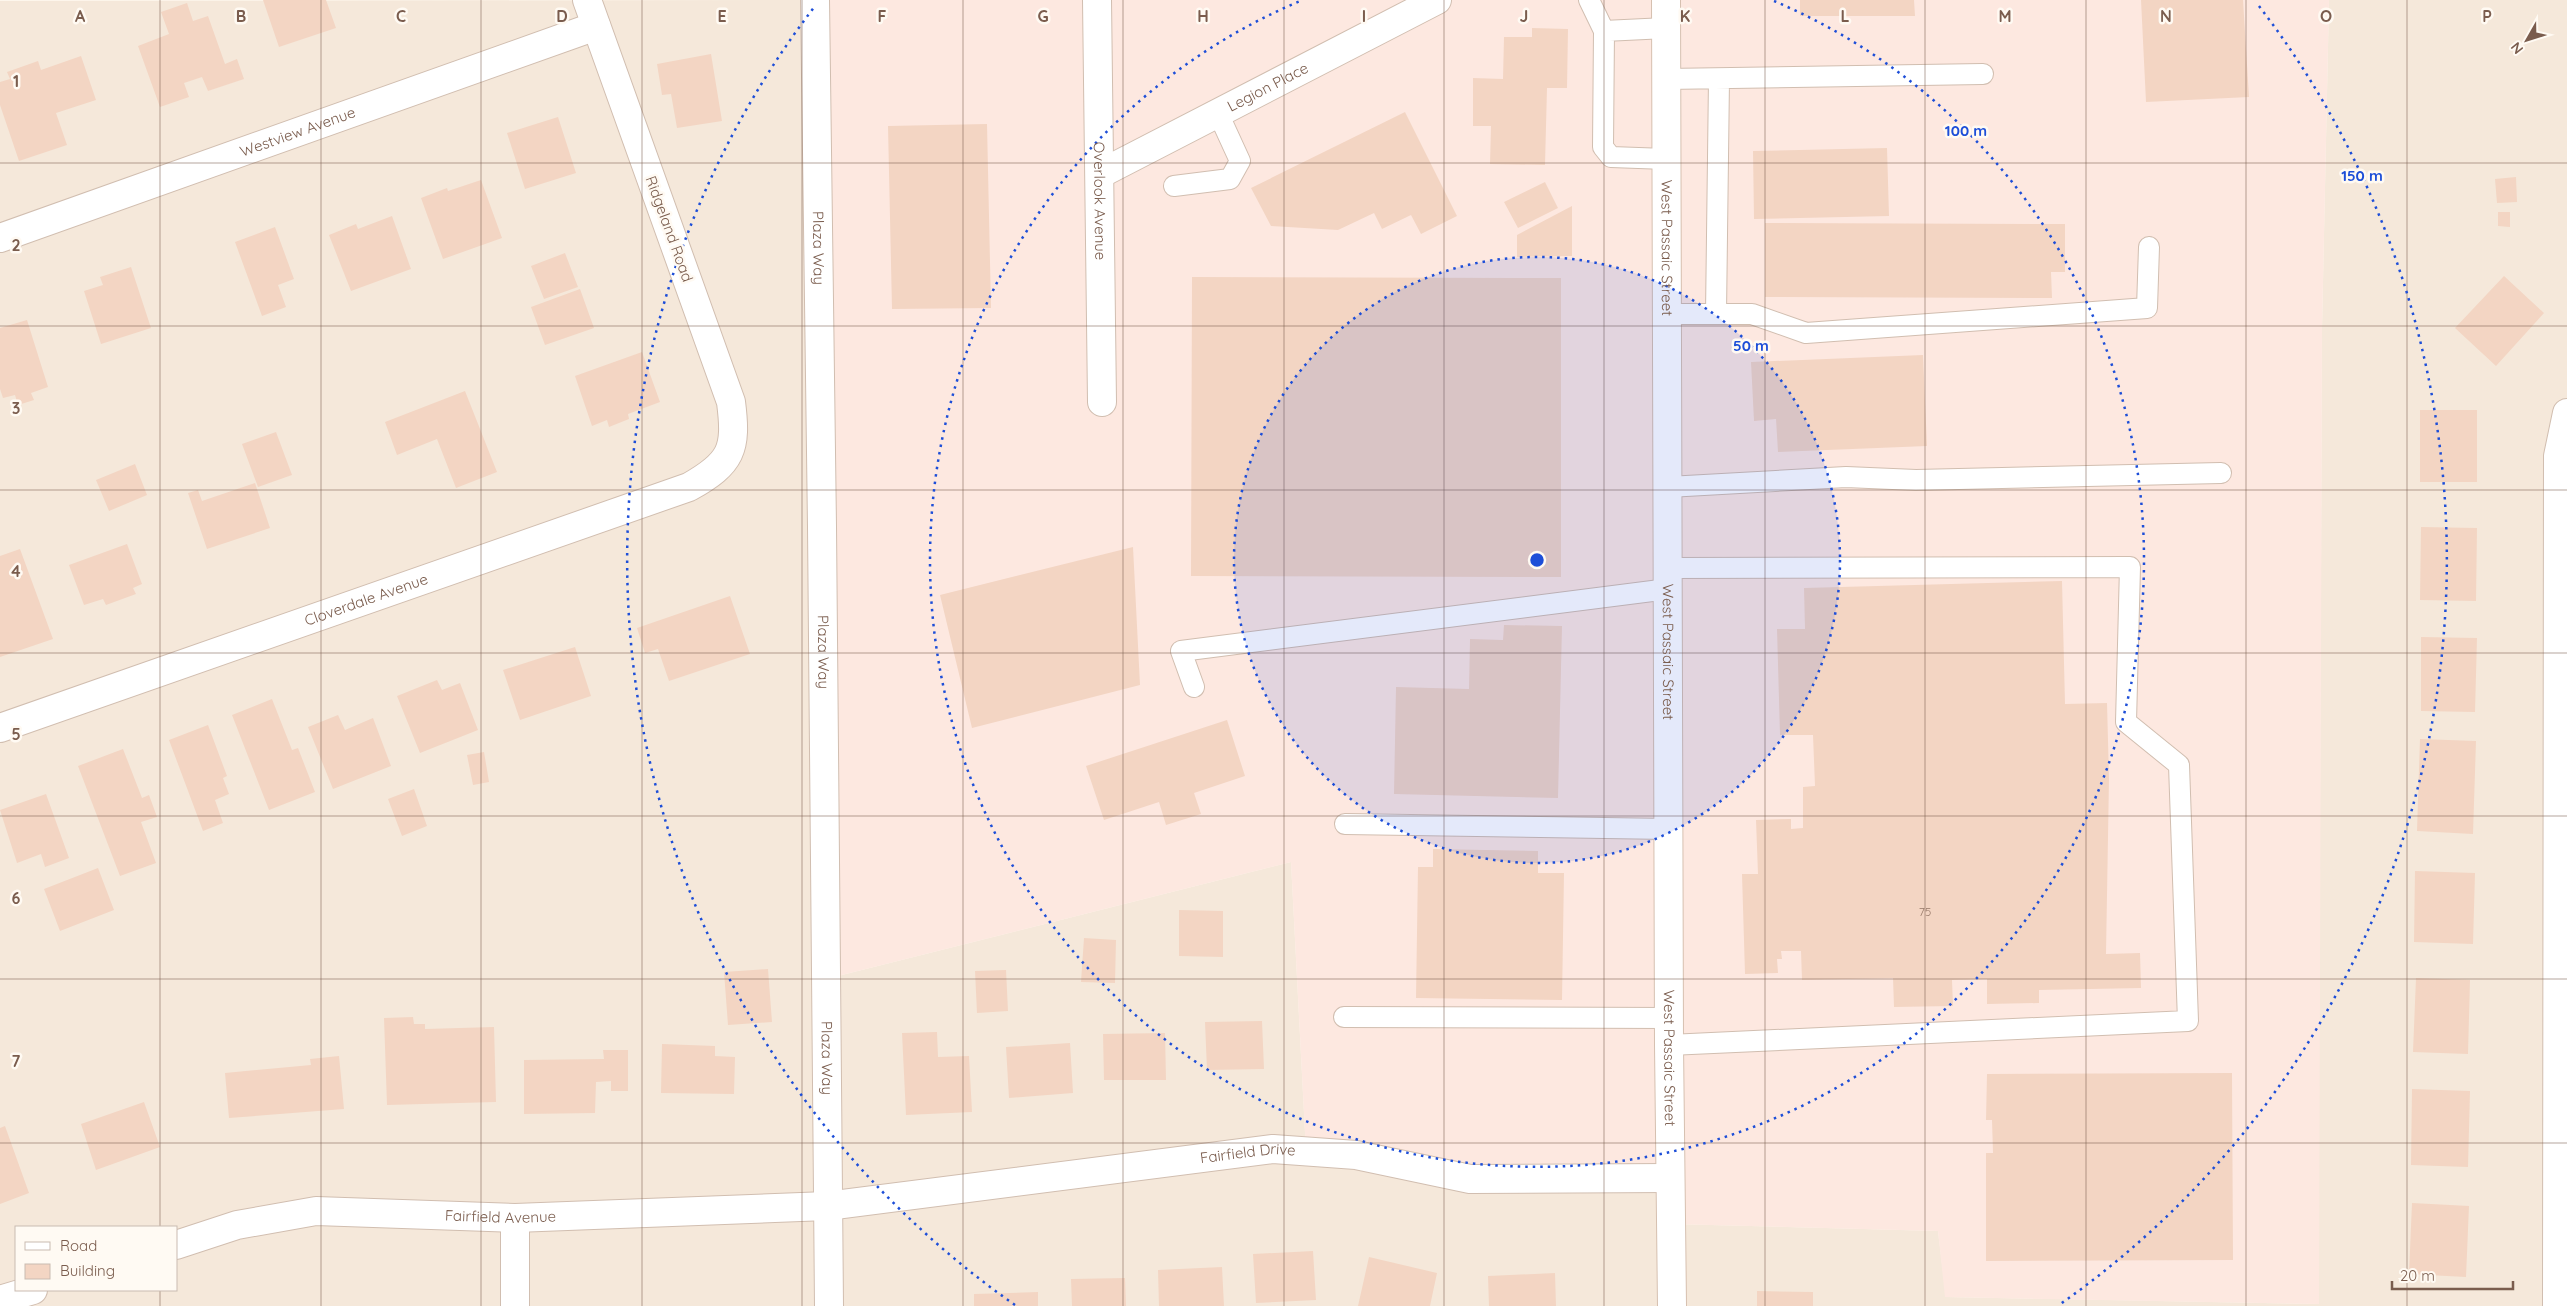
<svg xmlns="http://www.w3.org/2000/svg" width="2567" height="1306" viewBox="0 0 2567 1306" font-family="Quicksand,sans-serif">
<rect width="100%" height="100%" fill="#fdf6ec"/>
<!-- residential -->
<path fill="#f5e8da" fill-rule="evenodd" d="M815,0L826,979L1291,862L1306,1152L1670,1178L1671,1224L1938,1231L1946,1297L2318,1304L2322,329L2329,0H2567V1306H0V1ZM16,1227H176V1290H16Z"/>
<!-- commercial -->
<path fill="#fde8e0" d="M815,0H2329L2322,329L2319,1304L1945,1297L1938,1231L1670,1224V1178L1470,1179L1306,1152L1291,862L826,979Z"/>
<!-- building -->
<path fill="#f3d5c3" d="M263,0H326L336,28L279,47Z
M1800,0H1914L1915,16H1800Z
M2141,0H2243L2249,97L2146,102Z
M187,3L193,21L208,16L225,64L237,59L244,79L208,91L202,77L184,83L189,97L160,107L138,46L169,34L161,12Z
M1532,28L1568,29L1567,88H1547L1545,165L1490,164L1491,126H1473V78L1503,79L1504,37H1532Z
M711,54L722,121L677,128L671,94L662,95L657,64Z
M81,56L96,100L56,113L67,145L19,161L0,105V82L10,79L7,72L38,61L41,70Z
M1405,112L1457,216L1421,234L1411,215L1382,229L1374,213L1338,230L1271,226L1251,188Z
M558,117L576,173L525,189L507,133Z
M987,124L991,308L892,309L888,126Z
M1887,148L1889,216L1754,219L1753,151Z
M2516,177L2517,202L2497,203L2495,179Z
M481,180L502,238L443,259L421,198L447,188L448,191Z
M1545,182L1558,208L1518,228L1504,202Z
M1572,206V256L1517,257V235Z
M2498,212H2510V227L2498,226Z
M392,216L411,269L351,291L329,235L356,224L358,229Z
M1765,223L2065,224V272H2051L2052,298L1765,297Z
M275,227L294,279L278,285L286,307L262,316L235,242Z
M565,253L578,287L544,299L531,266Z
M131,267L151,328L101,344L84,291L103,285L100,277Z
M2504,276L2544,313L2496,366L2455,328Z
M1192,277L1561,278V577L1191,576Z
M580,289L594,328L545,345L531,307Z
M27,320L48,387L31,393L34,400L18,405L15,395L3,398L0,389V328Z
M642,352L660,402L628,414L629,419L609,427L607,420L592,426L575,376Z
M1923,355L1927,446L1778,452L1776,419L1754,421L1751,362Z
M465,391L497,472L456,488L437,439L397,455L385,422Z
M2420,410H2477V482H2420Z
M276,432L292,475L258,487L242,444Z
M135,464L147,495L109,511L96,480Z
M255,483L270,528L207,549L188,493L198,490L202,501Z
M2421,527L2477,528L2476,601L2420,600Z
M127,544L142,584L133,588L136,594L106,605L103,599L84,605L69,565Z
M1133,547L1140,685L972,728L940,595Z
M20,549L53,639L0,657V556Z
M2062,581L2065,704L2107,703L2109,778L2106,954L2140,953L2141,988L2039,990V1003L1987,1004V979L1952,980L1953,1006L1894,1007L1893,978L1802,980L1801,951H1781L1782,959H1777L1778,973L1745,974L1742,874H1758L1756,820L1791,819V829L1803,828V787L1815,786L1813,735H1780L1777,629H1805L1804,588Z
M730,596L750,654L669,681L658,649L645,653L637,628Z
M1504,625L1562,626L1558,798L1394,794L1396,687L1469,689L1470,639L1503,640Z
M2421,637L2477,638L2475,712L2421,711Z
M575,647L591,696L520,720L503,670Z
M437,680L442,690L460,683L478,730L420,753L397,696Z
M272,699L292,750L298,748L315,792L269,810L232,715Z
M338,715L345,730L373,718L391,766L333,789L308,727Z
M1227,720L1245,776L1194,793L1201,814L1166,825L1159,802L1104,820L1086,766Z
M208,725L227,776L223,778L229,794L215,800L223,823L203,831L169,740Z
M2420,739L2476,741L2473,834L2417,831Z
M123,749L142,798L149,795L157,817L141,822L156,863L120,876L78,766Z
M484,752L489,782L473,785L467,755Z
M414,789L427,826L402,836L388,799Z
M46,794L69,858L45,867L41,854L17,863L0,810Z
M1433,849L1538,851V873H1564L1562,1000L1416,998L1418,867H1433Z
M98,868L114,910L60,931L44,889Z
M2415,871L2475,873L2473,944L2414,942Z
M1179,910L1223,911V957L1179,956Z
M1084,938L1116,940L1115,983L1081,982Z
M768,969L772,1022L728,1025L724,972Z
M1006,970L1008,1011L977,1013L975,971Z
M2416,978L2470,980L2468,1054L2413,1052Z
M413,1017L414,1024H425V1029L494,1027L496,1102L387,1105L384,1018Z
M1262,1021L1264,1069L1207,1070L1205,1022Z
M937,1032L938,1057L969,1056L972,1112L906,1115L902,1033Z
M1165,1033L1166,1080H1104L1103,1034Z
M1070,1043L1073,1093L1009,1098L1006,1047Z
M662,1044L715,1046V1056L735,1057L734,1094L661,1093Z
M603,1050H628V1091H611V1081L596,1082L595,1113L524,1114V1060L604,1059Z
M339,1056L344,1109L229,1118L225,1073L311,1065L310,1059Z
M2232,1073L2233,1260L1986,1261V1153H1993L1992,1120H1986L1987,1074Z
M2412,1089L2470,1091L2468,1167L2411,1165Z
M144,1102L160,1147L96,1170L81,1124Z
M5,1126L29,1193L0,1204V1128Z
M2412,1203L2469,1206L2466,1277L2409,1274Z
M1313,1251L1316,1300L1256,1303L1253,1254Z
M1369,1257L1437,1273L1430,1306H1358Z
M1222,1267L1224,1306H1159L1158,1270Z
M1555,1273L1556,1306H1489L1488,1276Z
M1125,1278L1126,1306H1072L1071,1279Z
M1757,1291L1813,1292V1306H1757Z
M1038,1292V1306H974V1294Z"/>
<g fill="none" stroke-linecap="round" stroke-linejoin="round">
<defs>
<path id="lane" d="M1589,0L1604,31
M1666,28L1604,31L1603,147L1611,157L1666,159
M1666,79L1983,74
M1174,186L1230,179L1240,161L1218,113
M1667,314H1752L1806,333L2147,308L2149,247
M1716,314L1719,79
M1668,487L1846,477L1916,480L2221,473
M1668,568L2130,567L2126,722L2179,765L2188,1021L1669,1045
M1194,687L1181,651L1668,589
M1345,824L1669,829
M1344,1017L1669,1018"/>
<g id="street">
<path id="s1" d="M815,0L822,527L829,1306"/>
<path id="s2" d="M1097,0L1102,402"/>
<path id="s3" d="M1100,174L1437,0"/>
<path id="s4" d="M0,238L596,26"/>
<path id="s5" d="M0,728L689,487C732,463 737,449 731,402L587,0"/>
<path d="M515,1218V1306"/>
<path id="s6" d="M176,1245L237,1225L316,1211L515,1218L827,1206L1273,1149L1356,1155L1470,1179L1670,1178"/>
<path d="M0,1300L33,1290"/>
<path d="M2557,1306L2558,456L2567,413"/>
</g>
<g id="secondary">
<path id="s7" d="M1666,0L1669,1045L1672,1306"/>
</g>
</defs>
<!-- lane casing -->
<use href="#lane" stroke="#d1beb0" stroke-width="22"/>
<!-- street casing -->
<use href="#street" stroke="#d1beb0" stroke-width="30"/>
<!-- secondary casing -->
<use href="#secondary" stroke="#d6c0b0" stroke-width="30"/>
<!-- lane -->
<use href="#lane" stroke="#fff" stroke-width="20"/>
<!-- street -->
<use href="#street" stroke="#fff" stroke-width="28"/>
<!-- secondary -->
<use href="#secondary" stroke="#fff" stroke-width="28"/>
</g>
<!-- grid -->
<path fill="none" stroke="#7a5c4d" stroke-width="1" stroke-opacity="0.55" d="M160,0V1227M321,0V1306M481,0V1306M642,0V1306M802,0V1306M963,0V1306M1123,0V1306M1284,0V1306M1444,0V1306M1604,0V1306M1765,0V1306M1925,0V1306M2086,0V1306M2246,0V1306M2407,0V1306M0,163H2567M0,326H2567M0,490H2567M0,653H2567M0,816H2567M0,979H2567M0,1143H2567M160,1290V1306"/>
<!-- distance rings -->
<circle cx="1537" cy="560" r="303" fill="#1d4ed8" fill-opacity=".12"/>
<g fill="none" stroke="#1d4ed8" stroke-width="2.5" stroke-dasharray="2.5 5">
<circle cx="1537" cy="560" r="303"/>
<path d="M1774 1A607 607 0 1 1 1300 1"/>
<path d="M1015 1305A910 910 0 0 1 815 6M2259 6A910 910 0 0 1 2059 1305"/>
</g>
<g text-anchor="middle" stroke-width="5" stroke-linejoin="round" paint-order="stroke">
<!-- number labels -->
<g font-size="12" fill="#987a6a">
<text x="1925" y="916">75</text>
</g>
<!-- street labels -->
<g font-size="15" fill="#7a5c4d" stroke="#fffaf3">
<text dy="5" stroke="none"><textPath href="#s3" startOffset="189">Legion Place</textPath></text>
<text dy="5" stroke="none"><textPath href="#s4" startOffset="316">Westview Avenue</textPath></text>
<text dy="5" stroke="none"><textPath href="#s2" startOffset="201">Overlook Avenue</textPath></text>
<text transform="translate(669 229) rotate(70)" y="5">Ridgeland Road</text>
<text dy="5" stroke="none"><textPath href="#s1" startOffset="248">Plaza Way</textPath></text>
<text dy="5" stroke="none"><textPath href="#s7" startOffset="248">West Passaic Street</textPath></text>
<text dy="5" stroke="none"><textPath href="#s5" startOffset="388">Cloverdale Avenue</textPath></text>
<text dy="5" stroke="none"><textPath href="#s1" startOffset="652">Plaza Way</textPath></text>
<text dy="5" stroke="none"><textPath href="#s7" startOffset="652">West Passaic Street</textPath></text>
<text dy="5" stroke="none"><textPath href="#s1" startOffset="1058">Plaza Way</textPath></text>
<text dy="5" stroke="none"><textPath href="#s7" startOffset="1058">West Passaic Street</textPath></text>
<text dy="5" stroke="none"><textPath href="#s6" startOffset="1080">Fairfield Drive</textPath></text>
<text dy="5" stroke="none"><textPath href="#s6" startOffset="329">Fairfield Avenue</textPath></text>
</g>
</g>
<g font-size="16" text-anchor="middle" font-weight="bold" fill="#7a5c4d" stroke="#fffaf3" stroke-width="5" stroke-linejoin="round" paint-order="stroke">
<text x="80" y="22">A</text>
<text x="241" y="22">B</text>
<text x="401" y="22">C</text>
<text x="562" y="22">D</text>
<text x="722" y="22">E</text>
<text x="882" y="22">F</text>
<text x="1043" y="22">G</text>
<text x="1203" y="22">H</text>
<text x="1364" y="22">I</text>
<text x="1524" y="22">J</text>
<text x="1685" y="22">K</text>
<text x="1845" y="22">L</text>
<text x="2005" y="22">M</text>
<text x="2166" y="22">N</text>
<text x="2326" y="22">O</text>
<text x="2487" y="22">P</text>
<text x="16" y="87">1</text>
<text x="16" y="251">2</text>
<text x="16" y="414">3</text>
<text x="16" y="577">4</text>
<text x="16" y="740">5</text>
<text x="16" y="904">6</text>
<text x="16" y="1067">7</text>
</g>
<circle cx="1537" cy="560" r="8" fill="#1d4ed8" stroke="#fffaf3" stroke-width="2.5"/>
<g font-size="15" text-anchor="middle" font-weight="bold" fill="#1d4ed8" stroke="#fffaf3" stroke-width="5" stroke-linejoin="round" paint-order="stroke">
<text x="1966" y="136">100 m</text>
<text x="2362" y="181">150 m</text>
<text x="1751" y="351">50 m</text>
</g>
<!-- legend -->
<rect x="15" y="1226" width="162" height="65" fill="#fffaf3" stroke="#cabbb1"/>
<rect x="25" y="1242" width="25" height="8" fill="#ffffff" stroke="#cabbb1"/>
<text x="60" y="1251" font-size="15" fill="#7a5c4d">Road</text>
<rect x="25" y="1264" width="25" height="15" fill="#f3d5c3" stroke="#cabbb1"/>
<text x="60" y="1276" font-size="15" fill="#7a5c4d">Building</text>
<!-- north arrow -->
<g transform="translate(2527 40) rotate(231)" stroke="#fffaf3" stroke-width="4" paint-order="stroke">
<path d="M0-4L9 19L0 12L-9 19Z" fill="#7a5c4d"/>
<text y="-8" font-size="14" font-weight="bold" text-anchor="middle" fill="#7a5c4d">N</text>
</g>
<!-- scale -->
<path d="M2392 1281v8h121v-8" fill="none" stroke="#7a5c4d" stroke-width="2.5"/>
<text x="2400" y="1281" font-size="15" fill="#7a5c4d" stroke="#fffaf3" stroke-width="4" paint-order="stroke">20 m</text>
</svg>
